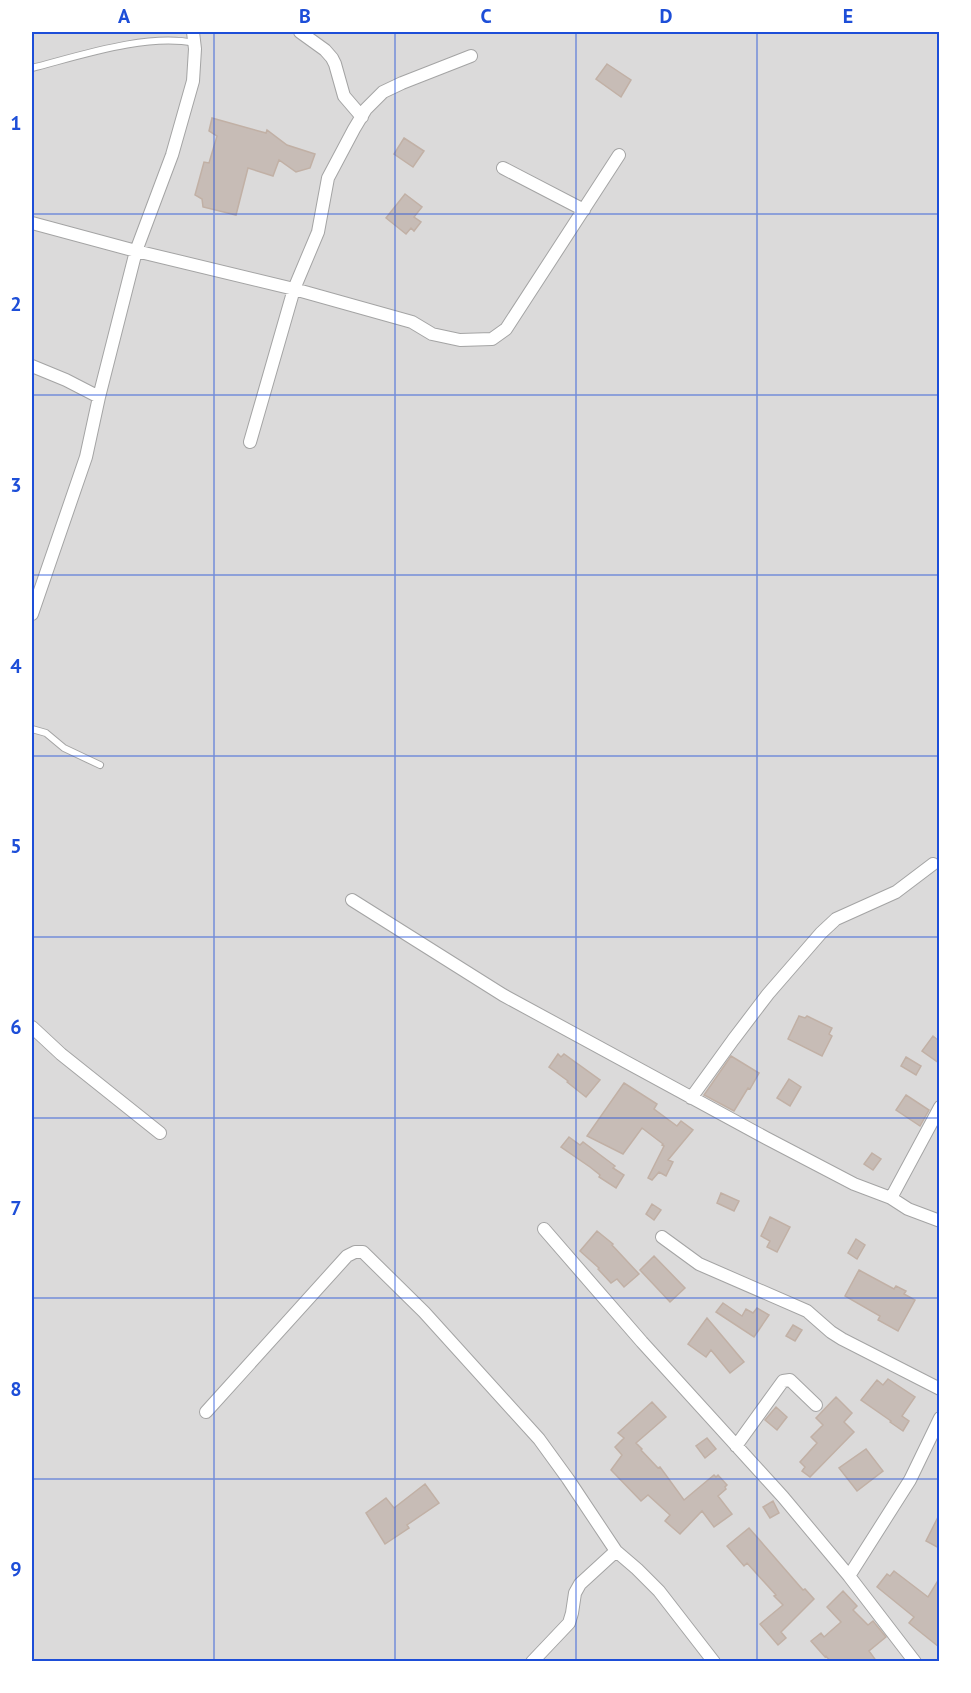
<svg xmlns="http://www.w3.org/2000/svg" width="971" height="1693" viewBox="0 0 971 1693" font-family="'PT Sans',sans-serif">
<rect width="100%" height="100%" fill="#efeae3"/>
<!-- residential -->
<path fill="#dbdada" d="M32,32H939V1661H32Z"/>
<!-- building -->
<path fill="#c7bcb6" stroke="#c1b0a5" stroke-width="1.5" d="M607,64L631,80L621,97L596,79Z
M212,118L266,133L267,130L287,145L315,154L310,168L296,172L279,160L273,176L248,168L236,215L203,207L202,199L195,195L204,162L209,163L217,136L209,131Z
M404,138L424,151L413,167L394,154Z
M405,194L422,207L414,217L421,222L414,231L411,228L406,234L386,218Z
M799,1016L805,1018L807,1016L832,1028L829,1034L832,1036L822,1056L788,1039Z
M933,1036L939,1041V1063L922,1051Z
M558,1054L561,1057L564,1054L600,1080L586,1097L567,1082L568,1081L549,1067Z
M731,1056L759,1073L750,1089L748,1088L734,1111L704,1095Z
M906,1057L921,1066L916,1075L901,1066Z
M789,1079L801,1087L790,1106L777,1098Z
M624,1083L657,1104L654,1109L677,1126L681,1121L693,1130L668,1160L673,1162L666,1176L659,1172L652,1180L648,1178L664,1146L662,1145L663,1144L642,1128L623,1154L587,1136Z
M906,1095L929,1110L920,1126L896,1110Z
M569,1137L580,1145L583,1142L615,1166L613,1168L624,1175L616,1188L599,1177L600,1175L590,1167L561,1147Z
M872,1153L881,1159L873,1170L864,1164Z
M721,1193L739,1201L734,1211L717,1203Z
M652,1204L661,1210L654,1220L646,1214Z
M770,1217L790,1227L777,1252L767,1247L770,1241L761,1236Z
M597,1231L613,1244L612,1245L639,1274L624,1287L617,1279L611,1283L598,1269L599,1268L580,1251Z
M856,1239L865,1245L857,1259L848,1253Z
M654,1256L685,1288L670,1302L640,1270Z
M859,1270L894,1289L896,1286L906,1291L904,1294L915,1300L898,1331L878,1320L880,1316L845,1296Z
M723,1303L742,1316L746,1309L753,1313L757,1308L769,1315L754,1337L716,1312Z
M707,1318L744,1362L730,1373L711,1350L706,1357L688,1344Z
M793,1325L802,1330L795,1341L786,1336Z
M888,1379L915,1397L902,1416L909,1421L903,1431L890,1422L891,1421L861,1400L877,1380L883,1385Z
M836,1397L852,1413L844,1422L854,1432L810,1477L802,1471L805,1467L800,1462L817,1443L811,1437L823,1425L816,1418Z
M652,1402L666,1417L636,1443L642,1449L641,1450L658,1468L660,1467L684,1500L714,1475L716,1477L718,1475L727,1485L725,1487L726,1489L718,1496L732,1514L714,1527L702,1511L680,1534L665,1521L670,1515L648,1495L641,1501L611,1470L622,1455L615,1447L624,1438L618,1433Z
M776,1407L787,1417L777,1430L765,1420Z
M707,1438L716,1449L705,1458L696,1446Z
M866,1449L883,1471L857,1491L839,1468Z
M425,1484L439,1503L407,1525L409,1528L385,1544L366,1513L386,1498L394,1508Z
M773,1501L779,1513L770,1518L763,1507Z
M939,1515V1548L926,1541Z
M749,1528L803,1590L805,1589L814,1599L781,1632L786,1638L778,1645L760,1624L783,1605L774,1596L776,1595L747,1563L744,1566L727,1546Z
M894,1571L928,1597L939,1579V1647L909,1623L914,1617L877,1587L887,1574L890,1576Z
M843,1591L857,1606L853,1610L868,1625L873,1621L886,1637L869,1651L877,1662H831L826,1656L825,1657L811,1641L821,1633L824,1637L841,1622L827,1607Z"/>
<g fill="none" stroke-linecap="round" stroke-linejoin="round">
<defs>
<path id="service" d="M32,68C79,56 147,33 194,43
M32,729L46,733L64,748L100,765"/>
<path id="minor" d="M300,32L325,50L332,58L335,64L344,96L362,117
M503,168L584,210
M32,223L136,251L294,289L412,322L432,334L460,340L492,339L506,329L619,155
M32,366L66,380L99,397L86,457L32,614
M99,397L136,251L172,155L193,81L195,49L193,32
M250,442L294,289L318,232L328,178L354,129L366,109L383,92L402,83L471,56
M352,900L503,995L766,1138L854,1184L891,1198
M32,1027L61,1054L160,1133
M691,1098L733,1040L768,994L821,933L836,919L896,892L933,864
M940,1107L891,1198L908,1209L940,1221
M544,1229L642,1342L783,1497L849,1576L915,1662
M662,1237L699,1264L807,1311L831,1332L842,1339L940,1389
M206,1412L347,1256L355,1252H363L424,1312L539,1439L568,1479L616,1551L637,1569L659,1591L714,1662
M736,1446L783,1381L790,1380L816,1405
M849,1576L910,1480L940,1418
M532,1662L569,1623L572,1613L575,1593L580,1584L616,1551"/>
</defs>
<!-- service casing -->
<use href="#service" stroke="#a4a4a4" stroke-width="8"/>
<!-- minor casing -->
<use href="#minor" stroke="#a4a4a4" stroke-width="14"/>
<!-- service -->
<use href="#service" stroke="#fff" stroke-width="6"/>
<!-- minor -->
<use href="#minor" stroke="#fff" stroke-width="12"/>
</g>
<!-- grid -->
<path fill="none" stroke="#1d4ed8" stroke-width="1.5" stroke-opacity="0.55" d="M214,32V1662M395,32V1662M576,32V1662M757,32V1662M32,214H940M32,395H940M32,575H940M32,756H940M32,937H940M32,1118H940M32,1298H940M32,1479H940"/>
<!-- border -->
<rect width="971" height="1693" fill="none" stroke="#ffffff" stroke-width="66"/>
<rect x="33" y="33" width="905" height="1627" fill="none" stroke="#1d4ed8" stroke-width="2"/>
<g font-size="20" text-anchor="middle" font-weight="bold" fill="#1d4ed8">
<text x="124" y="23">A</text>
<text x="305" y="23">B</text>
<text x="486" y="23">C</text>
<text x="666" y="23">D</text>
<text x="848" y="23">E</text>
<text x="16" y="130">1</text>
<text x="16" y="311">2</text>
<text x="16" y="492">3</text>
<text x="16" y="673">4</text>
<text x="16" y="853">5</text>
<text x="16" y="1034">6</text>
<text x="16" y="1215">7</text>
<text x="16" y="1396">8</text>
<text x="16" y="1576">9</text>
</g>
</svg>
